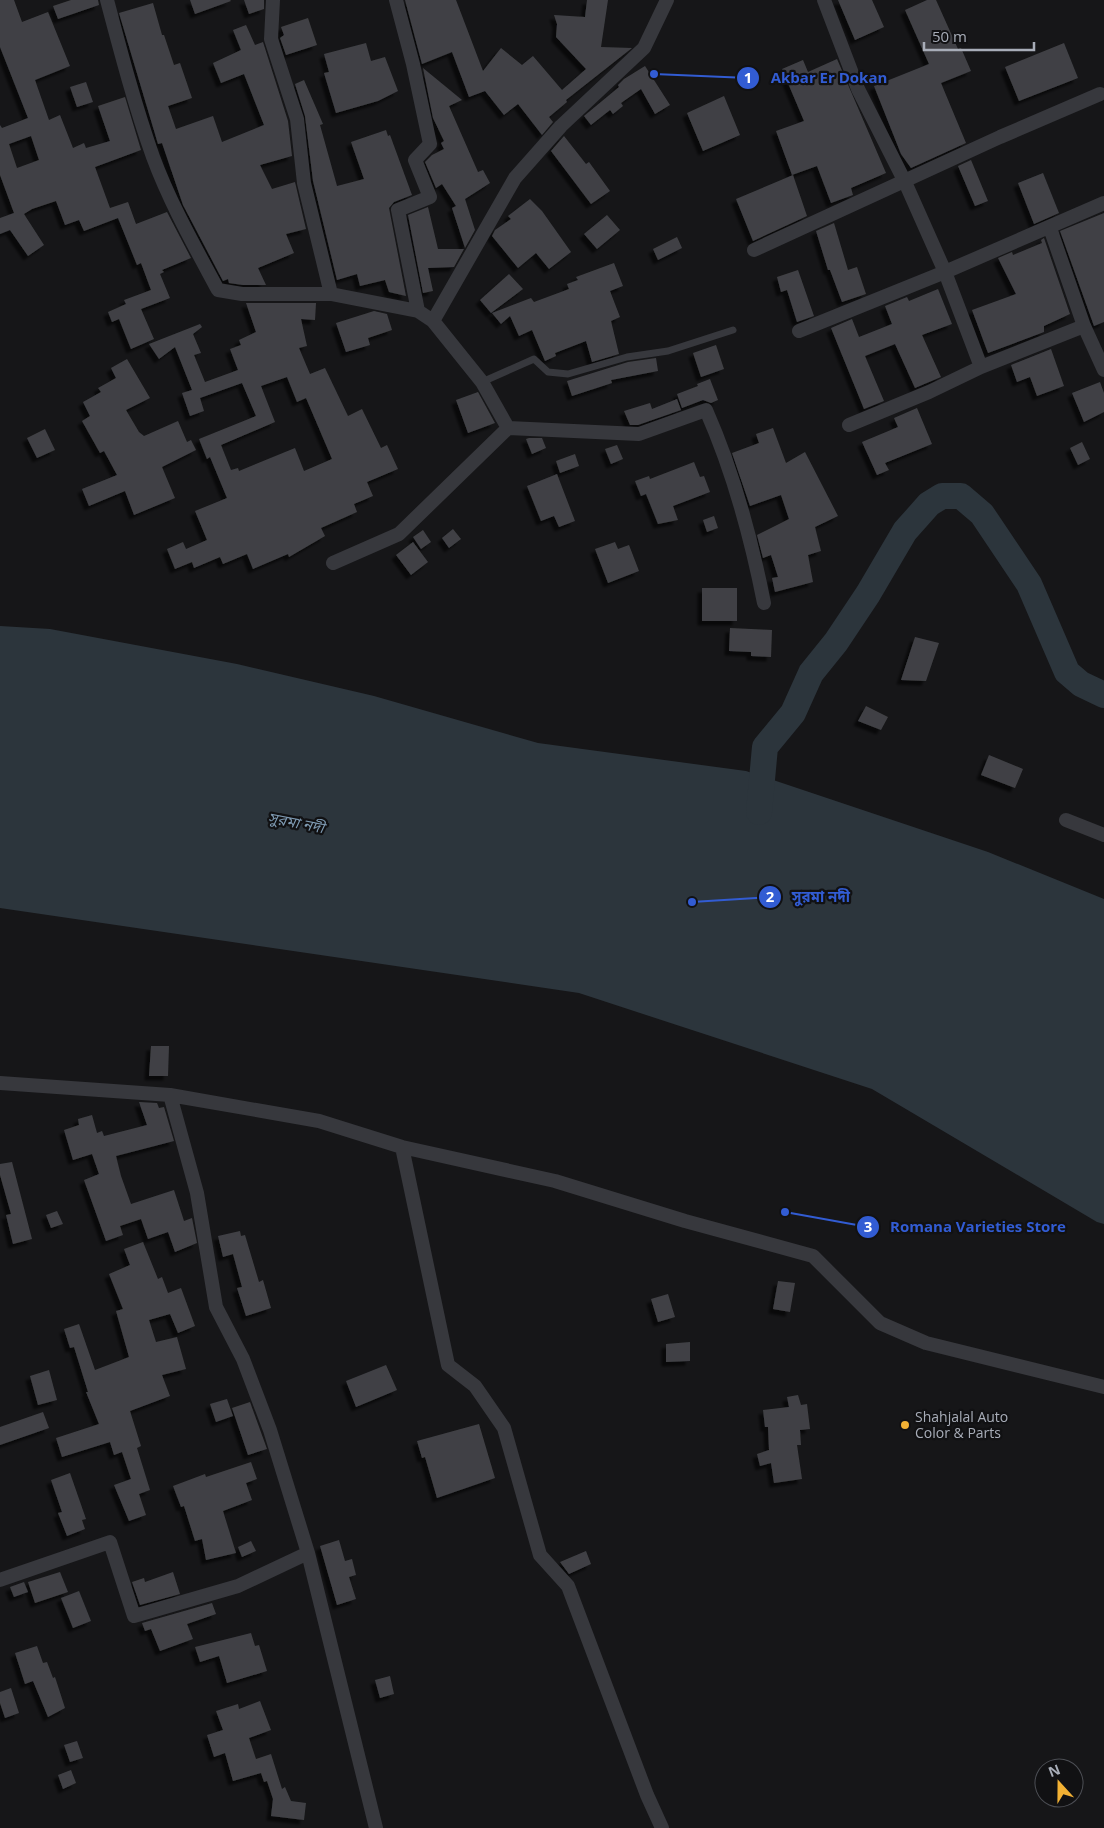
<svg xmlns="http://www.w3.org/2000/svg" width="1104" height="1828" viewBox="0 0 1104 1828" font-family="'Open Sans','Noto Sans Bengali',sans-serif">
<defs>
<filter id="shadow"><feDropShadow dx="-4.5" dy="4.5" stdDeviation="1" flood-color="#0009"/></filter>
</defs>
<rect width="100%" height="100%" fill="#161618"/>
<!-- water -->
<path fill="#2c353c" d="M0,626L50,629L237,664L374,696L538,743L746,771L988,852L1104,899V1224L1097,1222L872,1089L579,993L0,908Z"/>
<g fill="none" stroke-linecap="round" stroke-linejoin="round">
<!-- river -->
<path stroke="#2c353c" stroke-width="26" d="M759,812L765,747L793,713L811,673L836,642L868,594L905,531L929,504L942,496H961L982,514L1029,584L1067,672L1081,684L1104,695"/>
</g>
<!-- building -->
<path fill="#404145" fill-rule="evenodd" filter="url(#shadow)" d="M0,0H14L22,22L48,12L70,66L35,80L49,120L60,115L73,148L84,143L86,148L110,141L98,106L125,97L141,150L95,167L110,208L128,202L136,224L167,212L191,258L162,270L164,272L160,274L170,298L141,309L154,339L131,349L119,319L112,322L108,312L126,304L124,300L151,290L141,263L137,265L118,218L84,231L79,220L65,225L56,201L32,209L24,214L44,245L28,256L10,230L0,234V218L14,213L0,175V125L2,128L28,118L0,47ZM31,136L39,160L17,168L9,144Z
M71,0H98L99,5L58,19L53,6Z
M190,0H230L231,1L195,14Z
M244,0H264V9L249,14Z
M405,0H456L483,71L501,48L522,65L533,56L562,90L586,69L556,37L557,24L554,15L585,17L587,0H608L601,47L632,48L566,100L567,102L549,117L553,122L542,135L518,104L504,115L485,91L469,97L452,52L422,64Z
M838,0H872L884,27L855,40Z
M927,0H936L958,49L961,48L971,71L941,83L966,143L911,168L901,154L874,86L929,64L905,10Z
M153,3L162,35H164L174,65L180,63L192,98L168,106L176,129L213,116L222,142L264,125L244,74L221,83L213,63L241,50L233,30L246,25L255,45L263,42L288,121L292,156L260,165L272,189L295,182L306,229L286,234L294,253L258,268L266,285H243L229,283L228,279L223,281L183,205L162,143L158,144L119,13Z
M308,18L317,45L286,55L280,38L284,35L281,27Z
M366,43L371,61L385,57L398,91L378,101L336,113L324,73L329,72L324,54Z
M1064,43L1078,78L1019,101L1005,67Z
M837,59L886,173L851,188L853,195L831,203L817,166L792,175L776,131L804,121L782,69L803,60L808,72Z
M645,66L670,105L655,114L641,89L621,103L623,106L613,114L610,110L591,125L584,116L619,87L618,85L624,79Z
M423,68L462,100L449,106L478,172L483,170L490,183L465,199L475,230L465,248L452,208L456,206L442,184L436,188L425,162L432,155L444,149L441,143L444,141L433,118Z
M304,80L323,124L320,125L337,186L364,179L351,142L386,130L388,136L390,135L412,195L394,202L389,208L406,296L389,292L385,280L360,286L357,274L337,280L313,181L305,116L295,84Z
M86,82L93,102L77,107L70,87Z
M724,96L740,135L703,151L687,113Z
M564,136L586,164L589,162L610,191L591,204L551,151Z
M971,160L988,201L975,206L958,166Z
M1043,173L1059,213L1034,224L1018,183Z
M793,175L807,216L753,241L736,199Z
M530,199L542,211L571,252L549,269L536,253L518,268L492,236L495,230L511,219L508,216Z
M428,207L438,249H464L454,267L428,268L433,291L423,293L408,215Z
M1104,213V322L1094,326L1060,231Z
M607,215L620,230L597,249L584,234Z
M834,223L848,270L857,267L866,294L842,302L830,270H828L816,231Z
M677,237L682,248L658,260L653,249Z
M1044,238L1070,314L1044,326V332L988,353L972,310L1016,294L998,258L1012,252L1013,255L1042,243L1041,240Z
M614,263L623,286L610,291L620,317L611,321L619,354L592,362L586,341L555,353L556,356L545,361L532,330L519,336L510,316L501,324L492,313L531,298L534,302L569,289L567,284L578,280L576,277Z
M798,270L814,316L797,322L787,290L781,292L777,277Z
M509,274L523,289L491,313L480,300Z
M938,289L952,324L922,335L941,377L915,388L895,344L865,356L884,401L864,409L831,328L852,319L859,337L892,324L885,306L907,297L909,301Z
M246,303H316L315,320L301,319L307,346L299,348L310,374L325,368L348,416L362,409L381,448L387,445L398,469L367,482L373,496L354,504L357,512L321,528L325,536L289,557L288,554L253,569L247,554L223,564L220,557L194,568L192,562L175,569L167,549L183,542L186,549L207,540L195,511L227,498L210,457L207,459L199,439L256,416L242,383L200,398L204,411L190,416L182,393L192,390L175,347L159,359L149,344L200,324L202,327L193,334L201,353L194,355L205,382L238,370L230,349L241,345L239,340L256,332ZM287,377L297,402L306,398L332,459L304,471L295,448L239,471L238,468L231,470L221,445L275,422L261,386Z
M374,311L387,314L392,330L368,338L370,345L346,352L336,323Z
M716,345L724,369L701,377L693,353Z
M1051,349L1064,386L1037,396L1030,377L1017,382L1011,365Z
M656,358L658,371L611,380L612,383L572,396L567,381L628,362Z
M127,359L150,398L126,410L139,432L144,436L178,421L187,442L191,440L196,450L162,467L175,498L134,515L125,491L89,506L82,489L117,475L104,451L100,453L82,421L90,416L83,402L101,392L98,388L116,378L111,368Z
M710,379L718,400L711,403L703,400L682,408L677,394L698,386L697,384Z
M1100,382L1104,393V412L1084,422L1072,393Z
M478,392L495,423L468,433L456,400Z
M677,399L681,410L638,425H630L624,411L650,403L652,409Z
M917,408L932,444L885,463L889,470L877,475L862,442L898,427L894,418Z
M773,428L786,463L805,452L838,516L815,527L821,551L808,555L813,582L775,592L772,578L778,577L771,555L763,558L757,535L789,519L781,495L750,506L732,453L759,443L756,434Z
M45,429L55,450L37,458L27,438Z
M529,438H542L546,448L532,454L526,439Z
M1082,442L1090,459L1078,465L1070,448Z
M617,445L623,459L611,464L605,449Z
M575,454L579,466L560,473L556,461Z
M694,462L700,477L704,476L710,492L673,506L678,520L658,524L646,494L641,496L635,481L649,476L650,479Z
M557,474L575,521L559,527L554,516L541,521L527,486Z
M714,516L718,528L707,532L703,520Z
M453,529L461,539L449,548L442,538Z
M423,530L431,542L421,549L413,537Z
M413,542L428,562L411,575L396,555Z
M615,542L618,549L629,545L639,571L608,583L595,549Z
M702,588H737V621H702Z
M730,628L772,630L771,657L751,656V652L729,651Z
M915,637L939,643L926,681L901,680Z
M866,706L888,717L881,730L858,721Z
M989,755L1023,769L1015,788L981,775Z
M151,1046H169L168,1076H149Z
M139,1102L157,1103L159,1108L164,1107L174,1141L116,1156L121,1176L131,1204L174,1190L184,1221L192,1218L197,1243L175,1252L168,1232L148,1239L141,1219L120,1226L123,1235L106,1241L84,1180L99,1174L92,1154L73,1160L64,1130L79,1125L78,1119L92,1115L97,1133L102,1131L104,1136L147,1125Z
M12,1162L32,1239L13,1244L6,1215L11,1214L0,1175V1164Z
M57,1211L63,1224L51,1228L46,1215Z
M240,1231L241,1236L245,1235L259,1282L263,1280L271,1308L246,1316L237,1288L242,1287L233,1254L223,1257L218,1236Z
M143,1242L158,1279L162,1277L168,1293L181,1288L195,1326L178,1333L170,1314L149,1320L156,1342L177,1337L186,1369L162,1375L170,1396L130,1411L141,1446L137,1448L150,1490L139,1494L146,1515L129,1521L114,1485L131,1479L122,1452L114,1455L110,1442L62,1457L56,1438L99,1424L86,1392H88L74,1347L70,1348L64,1329L79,1324L95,1370L129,1357L116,1311L123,1309L109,1274L130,1265L124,1249Z
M778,1281L795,1283L790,1312L773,1309Z
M668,1294L675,1317L658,1322L651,1299Z
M690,1342V1361L666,1362V1344Z
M386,1365L397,1390L356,1407L346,1381Z
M49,1370L57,1400L38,1405L30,1376Z
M798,1395L801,1405L807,1404L810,1429L800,1430L801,1445H797L802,1479L774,1483L771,1463L760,1466L757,1454L769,1450L768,1427H765L763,1410L789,1407L787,1397Z
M227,1399L233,1416L216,1422L210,1404Z
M250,1402L267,1449L248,1455L232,1408Z
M43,1412L49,1428L0,1445V1427Z
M479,1424L495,1478L437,1498L425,1457L422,1458L417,1441Z
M251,1462L257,1479L246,1483L252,1500L223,1511L236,1553L206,1560L202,1539L195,1541L184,1506L181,1507L173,1486L205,1474L206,1477Z
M70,1473L86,1519L82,1520L85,1529L67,1536L58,1513L62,1512L51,1480Z
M339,1540L345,1561L352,1559L356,1575L349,1577L356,1599L337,1605L320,1546Z
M251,1541L256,1551L242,1557L238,1547Z
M586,1551L591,1564L569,1574L560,1562Z
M60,1572L68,1592L35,1603L28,1582Z
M173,1572L180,1594L140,1605L132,1582L144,1578L145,1582Z
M24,1582L28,1592L14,1597L10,1587Z
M79,1591L91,1621L73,1628L61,1598Z
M212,1603L216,1614L187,1624L193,1639L160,1651L151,1629L145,1631L142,1623Z
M251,1633L255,1646L259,1645L267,1671L227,1683L219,1656L200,1662L195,1647Z
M37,1646L43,1663L47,1662L53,1678L55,1677L65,1708L48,1717L33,1681L25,1684L15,1653Z
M390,1676L394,1694L380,1698L375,1680Z
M11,1688L19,1713L5,1718L0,1703V1692Z
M260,1701L271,1730L249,1738L256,1759L271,1754L282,1789L285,1787L291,1801L306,1803L304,1820L271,1816L273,1799L267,1781L264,1782L261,1773L233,1781L225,1753L214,1757L207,1735L223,1730L216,1711L238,1704L239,1709Z
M77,1741L83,1758L70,1762L64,1745Z
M71,1770L76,1783L63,1789L58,1775Z"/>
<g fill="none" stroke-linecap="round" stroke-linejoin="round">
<!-- lane -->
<path stroke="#37383d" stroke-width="7" d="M482,382L534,359L548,372L568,374L627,357L668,351L733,330"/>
<!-- street -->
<path stroke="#37383d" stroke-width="14" d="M107,0C121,53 135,106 153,157C170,203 195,247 218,290L242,294H331L418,311L433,321L482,382L508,428
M273,0L271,39L297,119L304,183L331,294
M396,0L413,64L430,144L415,160L430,197L398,210L418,311
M824,0L858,89L905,182L945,272L981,367
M1050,228L1084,326L1104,370
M754,250L1000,137L1100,94
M433,321L515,178L561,126L644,48L667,0
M799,331L945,272L1104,203
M849,425L929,392L981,367L1084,326
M333,563L399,534L508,428L639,434L706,410C733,471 751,537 764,603
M1066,820L1104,835
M0,1083L170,1095L319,1121L402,1147L555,1181L685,1221L813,1256L880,1323L926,1343L1104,1387
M170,1095L197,1193L216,1307L243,1359L270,1430L308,1553
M402,1147L448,1365L475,1386L504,1428L540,1555L568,1586L647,1795L662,1828
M0,1580L110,1542L134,1616L238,1586L308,1553L376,1828"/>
</g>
<!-- markers -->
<circle fill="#f2b134" stroke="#111113" stroke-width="2" cx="905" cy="1425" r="5"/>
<g text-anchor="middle" stroke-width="4.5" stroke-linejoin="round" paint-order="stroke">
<!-- poi labels -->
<g font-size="14" fill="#a8adb8" stroke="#111113" text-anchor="start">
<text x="915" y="1422">Shahjalal Auto<tspan x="915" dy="16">Color &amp; Parts</tspan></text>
</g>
<!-- water labels -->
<g font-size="15" font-style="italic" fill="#7f9bb3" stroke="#111113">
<text transform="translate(296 823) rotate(11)" y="5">সুরমা নদী</text>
</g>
</g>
<!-- callouts -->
<path fill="none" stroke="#325cd3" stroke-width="2" d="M654 74L748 78M692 902L770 897M785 1212L868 1227"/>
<g fill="#325cd3" stroke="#111113" stroke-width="2">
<circle cx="654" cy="74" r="5"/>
<circle cx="692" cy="902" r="5"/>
<circle cx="785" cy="1212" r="5"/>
<circle cx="748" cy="78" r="12"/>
<circle cx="770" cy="897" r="12"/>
<circle cx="868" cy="1227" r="12"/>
</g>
<g font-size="15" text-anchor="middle" font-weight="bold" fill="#fff">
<text x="748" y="83">1</text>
<text x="770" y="902">2</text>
<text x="868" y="1232">3</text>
</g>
<g font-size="15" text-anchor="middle" font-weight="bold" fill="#325cd3" stroke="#111113" stroke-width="4.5" stroke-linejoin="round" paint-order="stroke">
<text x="829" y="83">Akbar Er Dokan</text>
<text x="821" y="902">সুরমা নদী</text>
<text x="978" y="1232">Romana Varieties Store</text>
</g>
<!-- north arrow -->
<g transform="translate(1059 1783) rotate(339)"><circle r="24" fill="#111113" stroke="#4d4f55"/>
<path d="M0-4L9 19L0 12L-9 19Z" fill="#f2b134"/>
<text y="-8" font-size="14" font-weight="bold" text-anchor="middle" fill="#a8adb8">N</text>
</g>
<!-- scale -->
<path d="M924 42v8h110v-8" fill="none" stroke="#a8adb8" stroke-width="2.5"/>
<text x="932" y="42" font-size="15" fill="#a8adb8" stroke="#111113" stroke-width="4" paint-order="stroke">50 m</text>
</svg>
